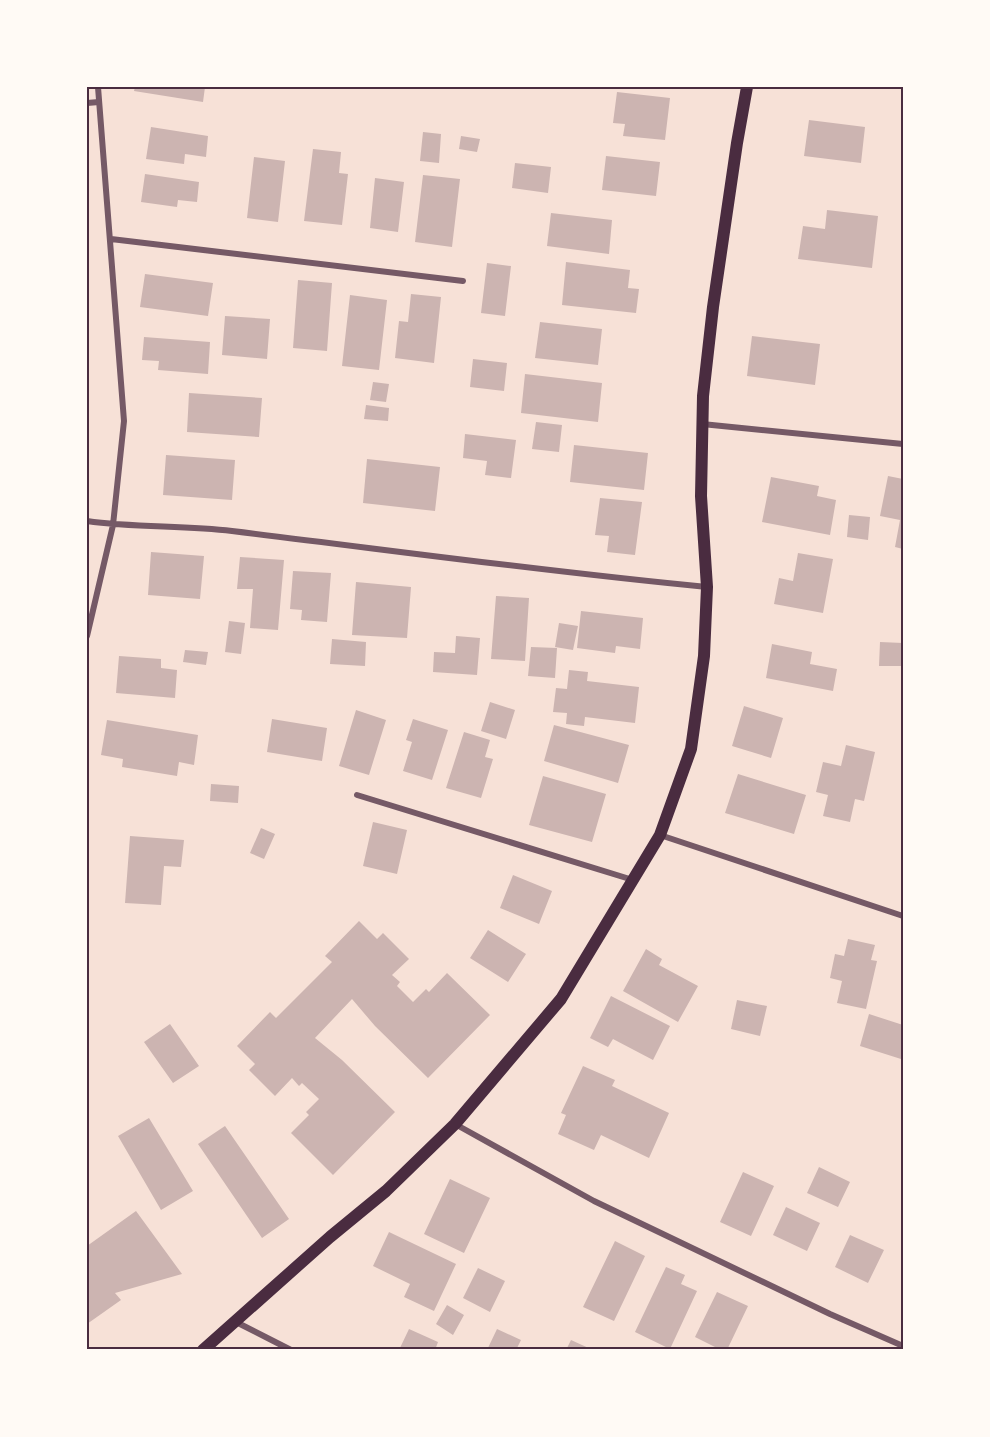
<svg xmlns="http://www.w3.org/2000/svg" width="990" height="1437" viewBox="0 0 990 1437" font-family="Barlow,sans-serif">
<rect width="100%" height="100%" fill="#f7e1d7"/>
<!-- building -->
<path fill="#ccb4b1" d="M135,87H205L203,102L134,91Z
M617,92L670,98L665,140L623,136L625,124L613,123Z
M809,120L865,127L861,163L804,156Z
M151,127L208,136L206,157L185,154L184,164L146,159Z
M423,132L441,134L439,163L420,161Z
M461,136L480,139L477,152L459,149Z
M313,149L341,152L339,173L348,174L342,225L304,221Z
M606,156L660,162L656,196L602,190Z
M254,157L285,161L278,222L247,218Z
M515,163L551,167L548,193L512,188Z
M145,174L199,182L197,202L178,200L177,207L141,202Z
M423,175L460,179L452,247L415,242Z
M375,178L404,182L398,232L370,228Z
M827,210L878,216L872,268L798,259L803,226L825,229Z
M551,213L612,220L609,254L547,246Z
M566,262L630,270L628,288L639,289L636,313L562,305Z
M487,263L511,266L505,316L481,313Z
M145,274L213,283L208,316L140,307Z
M298,280L332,283L327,351L293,348Z
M411,294L441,297L434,363L395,358L399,321L408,322Z
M350,295L387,300L379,370L342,366Z
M225,316L270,319L267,359L222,355Z
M540,322L602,329L598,365L535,358Z
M752,336L820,344L815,385L747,376Z
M144,337L210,342L208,374L158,370L159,361L142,360Z
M473,359L507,363L504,391L470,387Z
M525,374L602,383L598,422L521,413Z
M373,382L389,384L386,402L370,400Z
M189,393L262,398L259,437L187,432Z
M366,405L389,408L388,421L364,419Z
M536,422L562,425L559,452L532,449Z
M465,434L516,440L511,478L485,475L487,461L463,458Z
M574,445L648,453L644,490L570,482Z
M166,455L235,460L232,500L163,495Z
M367,459L440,467L435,511L363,503Z
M888,476L903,479V549L895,547L900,520L880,516Z
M771,477L819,486L817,496L836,500L830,535L762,522Z
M600,498L642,502L635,555L607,552L609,536L595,535Z
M849,515L870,517L868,540L847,537Z
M151,552L204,556L200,599L148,595Z
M798,553L833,559L823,613L774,604L779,578L793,581Z
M240,557L284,560L278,630L250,628L253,589H237Z
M293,571L331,573L327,622L301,620L302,610L290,609Z
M356,582L411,587L407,638L352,635Z
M496,596L529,598L525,661L491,659Z
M581,611L643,618L640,649L616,646L615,653L577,648Z
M229,621L245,623L241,654L225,652Z
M559,623L578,626L573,650L555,647Z
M456,636L480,638L477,675L433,672L434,652L455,653Z
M332,639L366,642L365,666L330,664Z
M880,642L903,643V666H879Z
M772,644L812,652L810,664L837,669L833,691L766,678Z
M531,647L557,648L555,678L528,676Z
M185,650L208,652L206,665L183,662Z
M119,656L161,659V668L177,670L175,698L116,693Z
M569,670L588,672L587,681L639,687L635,723L585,717L584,726L566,724L567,713L553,712L556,688L567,689Z
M490,702L515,710L506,739L481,731Z
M744,706L783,718L771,758L732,746Z
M356,710L386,720L369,775L339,766Z
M272,719L327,728L322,761L267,752Z
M413,719L448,730L432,780L403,771L412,742L406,740Z
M107,720L198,735L194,765L179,762L177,776L122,767L123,759L101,755Z
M554,725L629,745L618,783L544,761Z
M464,732L490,740L485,757L493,759L481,798L446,788Z
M846,745L875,752L864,801L855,799L850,822L823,816L828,795L816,792L823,762L841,766Z
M738,774L806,795L794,834L725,813Z
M543,776L606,794L592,842L529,825Z
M211,784L239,786L238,803L210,801Z
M373,822L407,830L397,874L363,866Z
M261,828L275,834L264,859L250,853Z
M130,836L184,840L181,867L164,866L161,905L125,903Z
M513,875L552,891L539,924L500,908Z
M359,921L377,939L383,933L409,959L392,975L400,982L397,986L413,1002L426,989L429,992L447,973L490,1015L428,1078L375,1026L352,999L315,1038L342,1060L395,1112L333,1175L291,1133L309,1115L306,1112L319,1099L302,1083L299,1086L292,1078L275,1096L249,1070L255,1064L237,1046L270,1012L276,1018L332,962L325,956Z
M488,930L526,954L508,982L470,958Z
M848,939L875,945L871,960L877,961L866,1009L837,1003L842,981L830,978L835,954L844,956Z
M646,949L662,959L659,965L698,986L678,1022L623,991Z
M611,996L670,1026L653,1060L613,1039L608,1047L590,1038Z
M737,1000L767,1006L760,1036L731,1029Z
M869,1014L903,1025V1052L901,1059L860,1046Z
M170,1024L199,1066L173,1083L144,1042Z
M583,1066L615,1080L612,1086L669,1113L649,1158L601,1135L594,1150L558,1134L566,1115L561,1113Z
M149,1118L193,1191L161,1210L118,1136Z
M225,1126L289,1219L262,1238L198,1144Z
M819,1167L850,1182L838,1207L807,1193Z
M743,1172L774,1186L751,1236L720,1222Z
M450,1179L490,1198L464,1253L424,1234Z
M786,1207L820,1223L807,1251L773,1235Z
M136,1211L182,1274L115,1293L121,1300L87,1324V1246Z
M389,1232L456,1264L434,1311L404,1297L410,1284L373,1266Z
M850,1235L884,1250L868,1283L835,1267Z
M615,1241L645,1256L614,1321L583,1307Z
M666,1267L685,1275L681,1284L697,1291L670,1349L635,1332Z
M478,1268L505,1281L490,1312L463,1298Z
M717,1292L748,1306L727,1350H721L695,1337Z
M447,1305L464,1315L453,1335L436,1324Z
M409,1329L438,1342L435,1350H399Z
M497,1329L521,1340L516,1350H487Z
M571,1340L593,1350H566Z"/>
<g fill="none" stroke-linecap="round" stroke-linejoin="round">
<!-- minor -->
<path stroke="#755966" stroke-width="6" d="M87,103L99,102
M111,239L463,281
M702,424L903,444
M87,521C135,528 184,525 232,531C390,550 548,572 707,587
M87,636L113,525L124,421L98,87
M357,795L633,880
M660,835L903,916
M455,1124L594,1201L830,1314L903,1346
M236,1322L291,1350"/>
<!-- secondary -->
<path stroke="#4a2c40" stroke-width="12" d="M203,1350L330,1237L386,1191L455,1124L561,999L660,835L691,749L704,656L707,587L701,496L703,396L713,307L737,143L747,87"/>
</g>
<!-- border -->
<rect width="990" height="1437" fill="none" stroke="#fffaf5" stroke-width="177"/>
<rect x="88" y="88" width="814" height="1260" fill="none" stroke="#4a2c40" stroke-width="2"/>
</svg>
